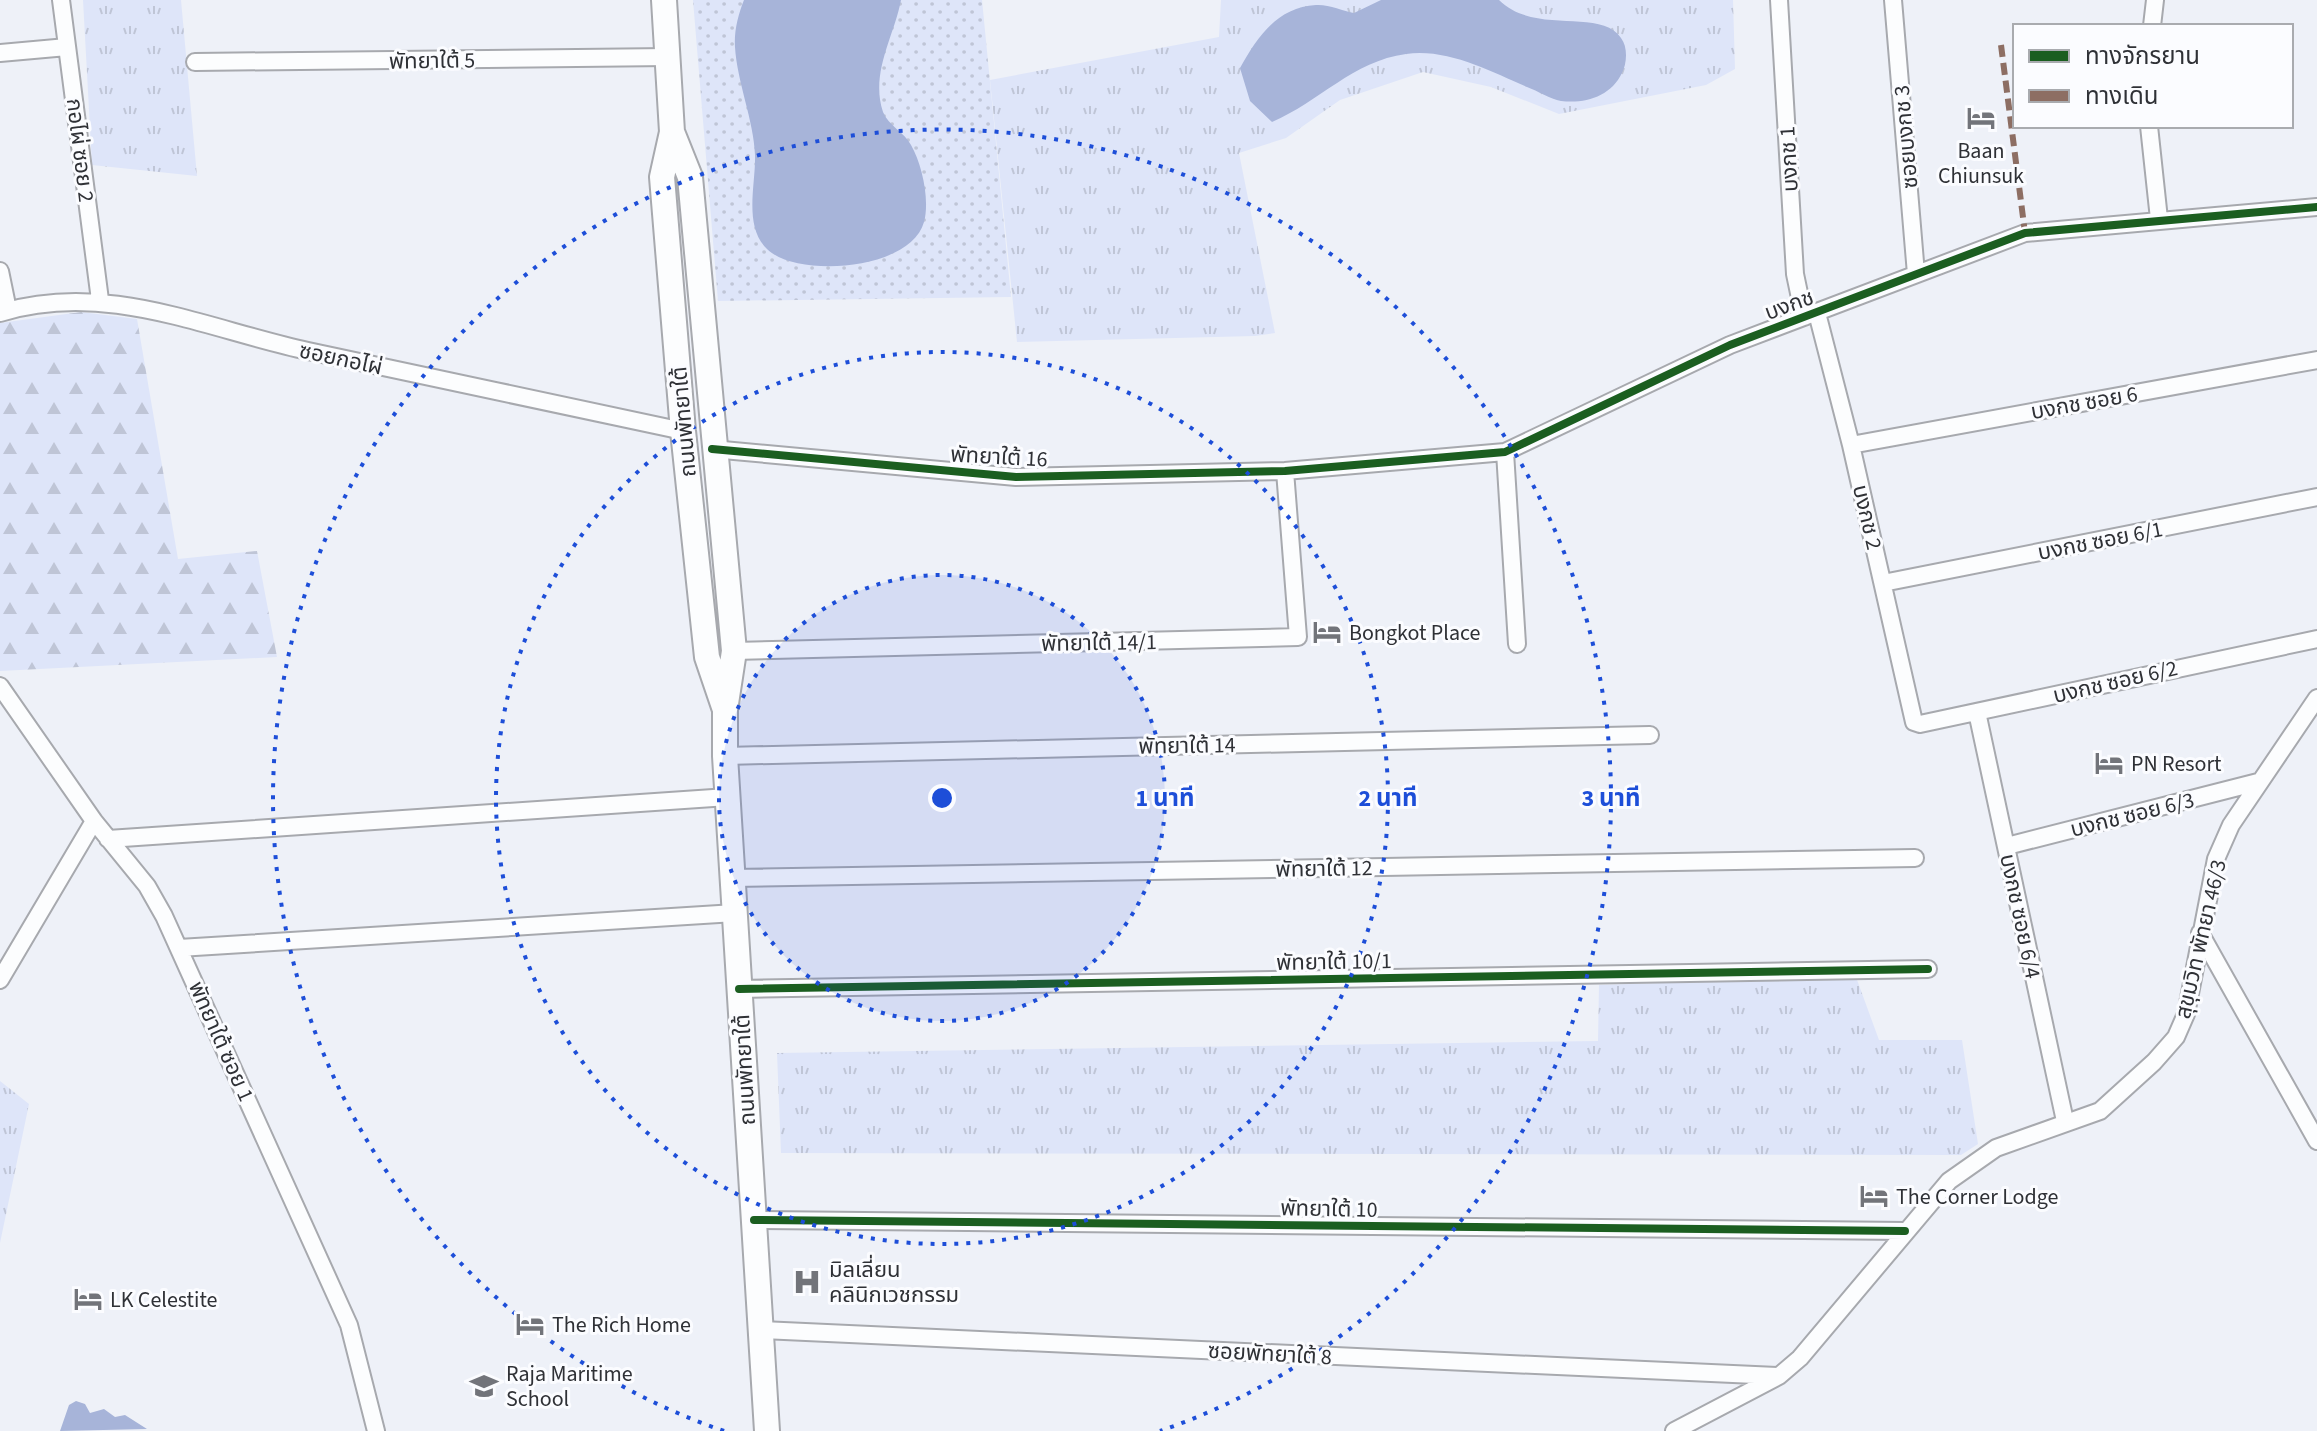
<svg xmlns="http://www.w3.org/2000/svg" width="2317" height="1431" viewBox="0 0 2317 1431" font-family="'Source Sans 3','Noto Sans Thai',sans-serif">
<defs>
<pattern id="grass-tufts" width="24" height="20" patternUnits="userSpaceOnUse" patternTransform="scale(2)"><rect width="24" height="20" fill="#dee5f9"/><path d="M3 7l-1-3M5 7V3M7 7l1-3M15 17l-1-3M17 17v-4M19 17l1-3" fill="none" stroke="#bfc5d6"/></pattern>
<pattern id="forest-firs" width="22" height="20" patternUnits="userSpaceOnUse" patternTransform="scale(2)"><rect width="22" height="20" fill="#dee5f9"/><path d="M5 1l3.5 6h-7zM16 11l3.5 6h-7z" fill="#bfc5d6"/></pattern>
<pattern id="garden-dots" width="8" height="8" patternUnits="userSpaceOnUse" patternTransform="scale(2)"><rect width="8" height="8" fill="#dee5f9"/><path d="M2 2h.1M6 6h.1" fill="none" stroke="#bfc5d6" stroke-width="1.8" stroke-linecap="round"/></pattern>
</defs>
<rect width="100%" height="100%" fill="#eef1f8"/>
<!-- grass -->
<path fill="url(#grass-tufts)" d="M83,0H181L197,176L92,165Z
M1221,0H1733L1735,69L1706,85L1559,114L1491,87L1423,72L1340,100L1286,138L1239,153L1275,333L1255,336L1017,342L990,80L1219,37Z
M1856,977L1879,1040H1962L1978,1144L1961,1155L781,1153L777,1053L1598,1041L1599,985Z
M0,1081L29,1104L0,1243Z"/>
<!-- forest -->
<path fill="url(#forest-firs)" d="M81,312L137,319L178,559L257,551L277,657L0,671V323Z"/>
<!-- garden -->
<path fill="url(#garden-dots)" d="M693,0H982L1011,297L718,301Z"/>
<!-- water -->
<path fill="#a7b4d9" d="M744,0H901C894,37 870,73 883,112C888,125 905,133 911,145C922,164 930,200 924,222C911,270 798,279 767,249C743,226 756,184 755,155C754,121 737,82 735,47C734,31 738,15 744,0Z
M1381,0H1499C1535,36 1601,7 1621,38C1628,47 1627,63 1622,73C1611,96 1586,104 1561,101C1550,99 1538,91 1527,87C1490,71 1447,48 1406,54C1353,61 1319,102 1272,122L1250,101L1240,68C1257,38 1277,7 1316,5C1328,4 1343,11 1354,13Z
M76,1401L85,1404L90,1413L104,1409L115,1417L125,1415L147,1429L60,1431L69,1405Z"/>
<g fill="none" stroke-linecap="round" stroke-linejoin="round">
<defs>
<path id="minor" d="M61,0L100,300
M1779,0L1795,274L1804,317
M1893,0L1916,274
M2152,26L2155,0
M0,53L67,47
M195,62L669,57
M2149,126L2159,219
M0,271L8,310
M0,313C106,280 206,329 308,351C433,378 558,404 683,431
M1817,313L1851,445L1914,722L1920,724L2317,639
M1851,445L2317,360
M712,449L1016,477L1285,471L1505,452L1730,345L2025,233L2317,207
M1505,452L1517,644
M1883,583L2317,497
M734,651L1298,637L1285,471
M0,686L94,821L147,886L164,916L349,1325L376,1431
M1977,712L2065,1121
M725,756L1650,735
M108,839L728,797
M2007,846L2258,782
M733,878L1915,858
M2200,933L2317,1141
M179,948L735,913
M0,980L94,821
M739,989L1928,969
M754,1220L1905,1231
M760,1330L1777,1376
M1674,1431L1779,1376L1800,1358L1949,1181L1996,1148L2100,1111L2154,1062L2176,1037L2186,1014L2216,859L2231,825L2317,698"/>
<path id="secondary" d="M664,0L672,132L662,177L683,431L707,657L724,707
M672,132L690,177L734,651L725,710V756L767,1431"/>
</defs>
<!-- minor casing -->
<use href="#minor" stroke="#a7a9ae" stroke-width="20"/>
<!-- secondary casing -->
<use href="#secondary" stroke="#a7a9ae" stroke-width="28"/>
<!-- minor -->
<use href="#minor" stroke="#fcfdfe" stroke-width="16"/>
<!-- secondary -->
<use href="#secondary" stroke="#fcfdfe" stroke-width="24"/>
<!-- quiet -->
<path stroke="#8d6e63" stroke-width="6" stroke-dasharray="12 6" stroke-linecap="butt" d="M2001,45L2025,233"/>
<defs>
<path id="cycleway" d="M712,449L1016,477L1285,471L1505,452L1730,345L2025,233L2317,207
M739,989L1928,969
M754,1220L1905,1231"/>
</defs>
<!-- cycleway casing -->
<use href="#cycleway" stroke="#fbfcff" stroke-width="13"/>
<!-- cycleway -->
<use href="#cycleway" stroke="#1b5e20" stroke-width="8"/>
</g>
<!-- distance rings -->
<circle cx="942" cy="798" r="223" fill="#1d4ed8" fill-opacity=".12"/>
<g fill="none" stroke="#1d4ed8" stroke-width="4" stroke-dasharray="4 8">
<circle cx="942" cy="798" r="223"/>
<circle cx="942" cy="798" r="446"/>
<path d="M724 1431A669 669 0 1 1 1160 1431"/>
</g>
<!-- icons -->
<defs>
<symbol id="hotel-bare" viewBox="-9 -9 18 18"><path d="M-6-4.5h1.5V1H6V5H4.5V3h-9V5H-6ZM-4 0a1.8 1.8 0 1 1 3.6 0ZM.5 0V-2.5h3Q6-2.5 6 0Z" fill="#72747a" stroke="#fbfcff" stroke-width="2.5" paint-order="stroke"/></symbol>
<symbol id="hospital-bare" viewBox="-9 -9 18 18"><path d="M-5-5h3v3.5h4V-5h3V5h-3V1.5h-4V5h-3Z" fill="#72747a" stroke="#fbfcff" stroke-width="2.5" paint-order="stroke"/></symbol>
<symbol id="school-bare" viewBox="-9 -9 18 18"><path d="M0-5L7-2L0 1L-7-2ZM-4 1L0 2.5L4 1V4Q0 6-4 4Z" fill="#72747a" stroke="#fbfcff" stroke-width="2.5" paint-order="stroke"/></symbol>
</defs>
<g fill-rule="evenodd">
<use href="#hotel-bare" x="1961" y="98" width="40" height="40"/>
<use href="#hotel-bare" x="1307" y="612" width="40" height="40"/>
<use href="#hotel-bare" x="2089" y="743" width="40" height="40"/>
<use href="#hotel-bare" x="1854" y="1176" width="40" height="40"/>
<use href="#hospital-bare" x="787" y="1262" width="40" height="40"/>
<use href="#hotel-bare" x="68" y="1279" width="40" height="40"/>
<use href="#hotel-bare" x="510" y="1304" width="40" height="40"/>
<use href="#school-bare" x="464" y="1366" width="40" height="40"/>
</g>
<g text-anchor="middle" stroke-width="6" stroke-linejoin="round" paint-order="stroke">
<!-- street labels -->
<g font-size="22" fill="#2f3136" stroke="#fbfcff">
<text transform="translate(432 60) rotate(-1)" y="8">พัทยาใต้ 5</text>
<text transform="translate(1905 137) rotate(-95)" y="8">ซอยบงกช 3</text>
<text transform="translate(81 150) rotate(83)" y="8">กอไผ่ ซอย 2</text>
<text transform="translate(1788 159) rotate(-93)" y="8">บงกช 1</text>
<text transform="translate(1789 304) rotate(-20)" y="8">บงกช</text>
<text transform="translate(341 358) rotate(12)" y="8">ซอยกอไผ่</text>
<text transform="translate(2084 402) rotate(-10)" y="8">บงกช ซอย 6</text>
<text transform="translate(683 422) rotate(-95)" y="8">ถนนพัทยาใต้</text>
<text transform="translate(999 456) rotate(3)" y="8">พัทยาใต้ 16</text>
<text transform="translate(1868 517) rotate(77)" y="8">บงกช 2</text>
<text transform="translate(2100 540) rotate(-11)" y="8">บงกช ซอย 6/1</text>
<text transform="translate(1099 642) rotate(-1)" y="8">พัทยาใต้ 14/1</text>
<text transform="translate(2115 681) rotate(-13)" y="8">บงกช ซอย 6/2</text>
<text transform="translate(1187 745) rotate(-1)" y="8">พัทยาใต้ 14</text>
<text transform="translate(2132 814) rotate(-14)" y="8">บงกช ซอย 6/3</text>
<text transform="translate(1324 868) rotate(-1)" y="8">พัทยาใต้ 12</text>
<text transform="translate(2021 916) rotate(78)" y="8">บงกช ซอย 6/4</text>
<text transform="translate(2200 939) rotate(-77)" y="8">สุขุมวิท พัทยา 46/3</text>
<text transform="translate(1334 961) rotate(-1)" y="8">พัทยาใต้ 10/1</text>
<text transform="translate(222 1041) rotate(66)" y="8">พัทยาใต้ ซอย 1</text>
<text transform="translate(744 1070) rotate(-93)" y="8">ถนนพัทยาใต้</text>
<text transform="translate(1329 1208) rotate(1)" y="8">พัทยาใต้ 10</text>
<text transform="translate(1270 1353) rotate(3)" y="8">ซอยพัทยาใต้ 8</text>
</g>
<!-- poi labels -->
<g font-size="22" fill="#2f3136" stroke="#fbfcff" text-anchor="start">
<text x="1981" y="158" text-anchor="middle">Baan<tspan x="1981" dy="25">Chiunsuk</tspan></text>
<text x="1349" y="640">Bongkot Place</text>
<text x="2131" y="771">PN Resort</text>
<text x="1896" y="1204">The Corner Lodge</text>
<text x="829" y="1277">มิลเลี่ยน<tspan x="829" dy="25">คลินิกเวชกรรม</tspan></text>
<text x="110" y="1307">LK Celestite</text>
<text x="552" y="1332">The Rich Home</text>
<text x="506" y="1381">Raja Maritime<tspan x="506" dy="25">School</tspan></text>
</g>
</g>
<circle cx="942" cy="798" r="12" fill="#1d4ed8" stroke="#fbfcff" stroke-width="4"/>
<g font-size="24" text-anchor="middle" font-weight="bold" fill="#1d4ed8" stroke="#fbfcff" stroke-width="6" stroke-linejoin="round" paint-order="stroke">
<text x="1165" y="806">1 นาที</text>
<text x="1388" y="806">2 นาที</text>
<text x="1611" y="806">3 นาที</text>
</g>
<!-- legend -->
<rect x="2013" y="24" width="280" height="104" fill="#fbfcff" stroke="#a9abaf" stroke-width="2"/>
<rect x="2029" y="50" width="40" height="12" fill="#1b5e20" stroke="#a9abaf" stroke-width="2"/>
<text x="2085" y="64" font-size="24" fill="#2f3136">ทางจักรยาน</text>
<rect x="2029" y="90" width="40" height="12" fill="#8d6e63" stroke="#a9abaf" stroke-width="2"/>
<text x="2085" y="104" font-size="24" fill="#2f3136">ทางเดิน</text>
</svg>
